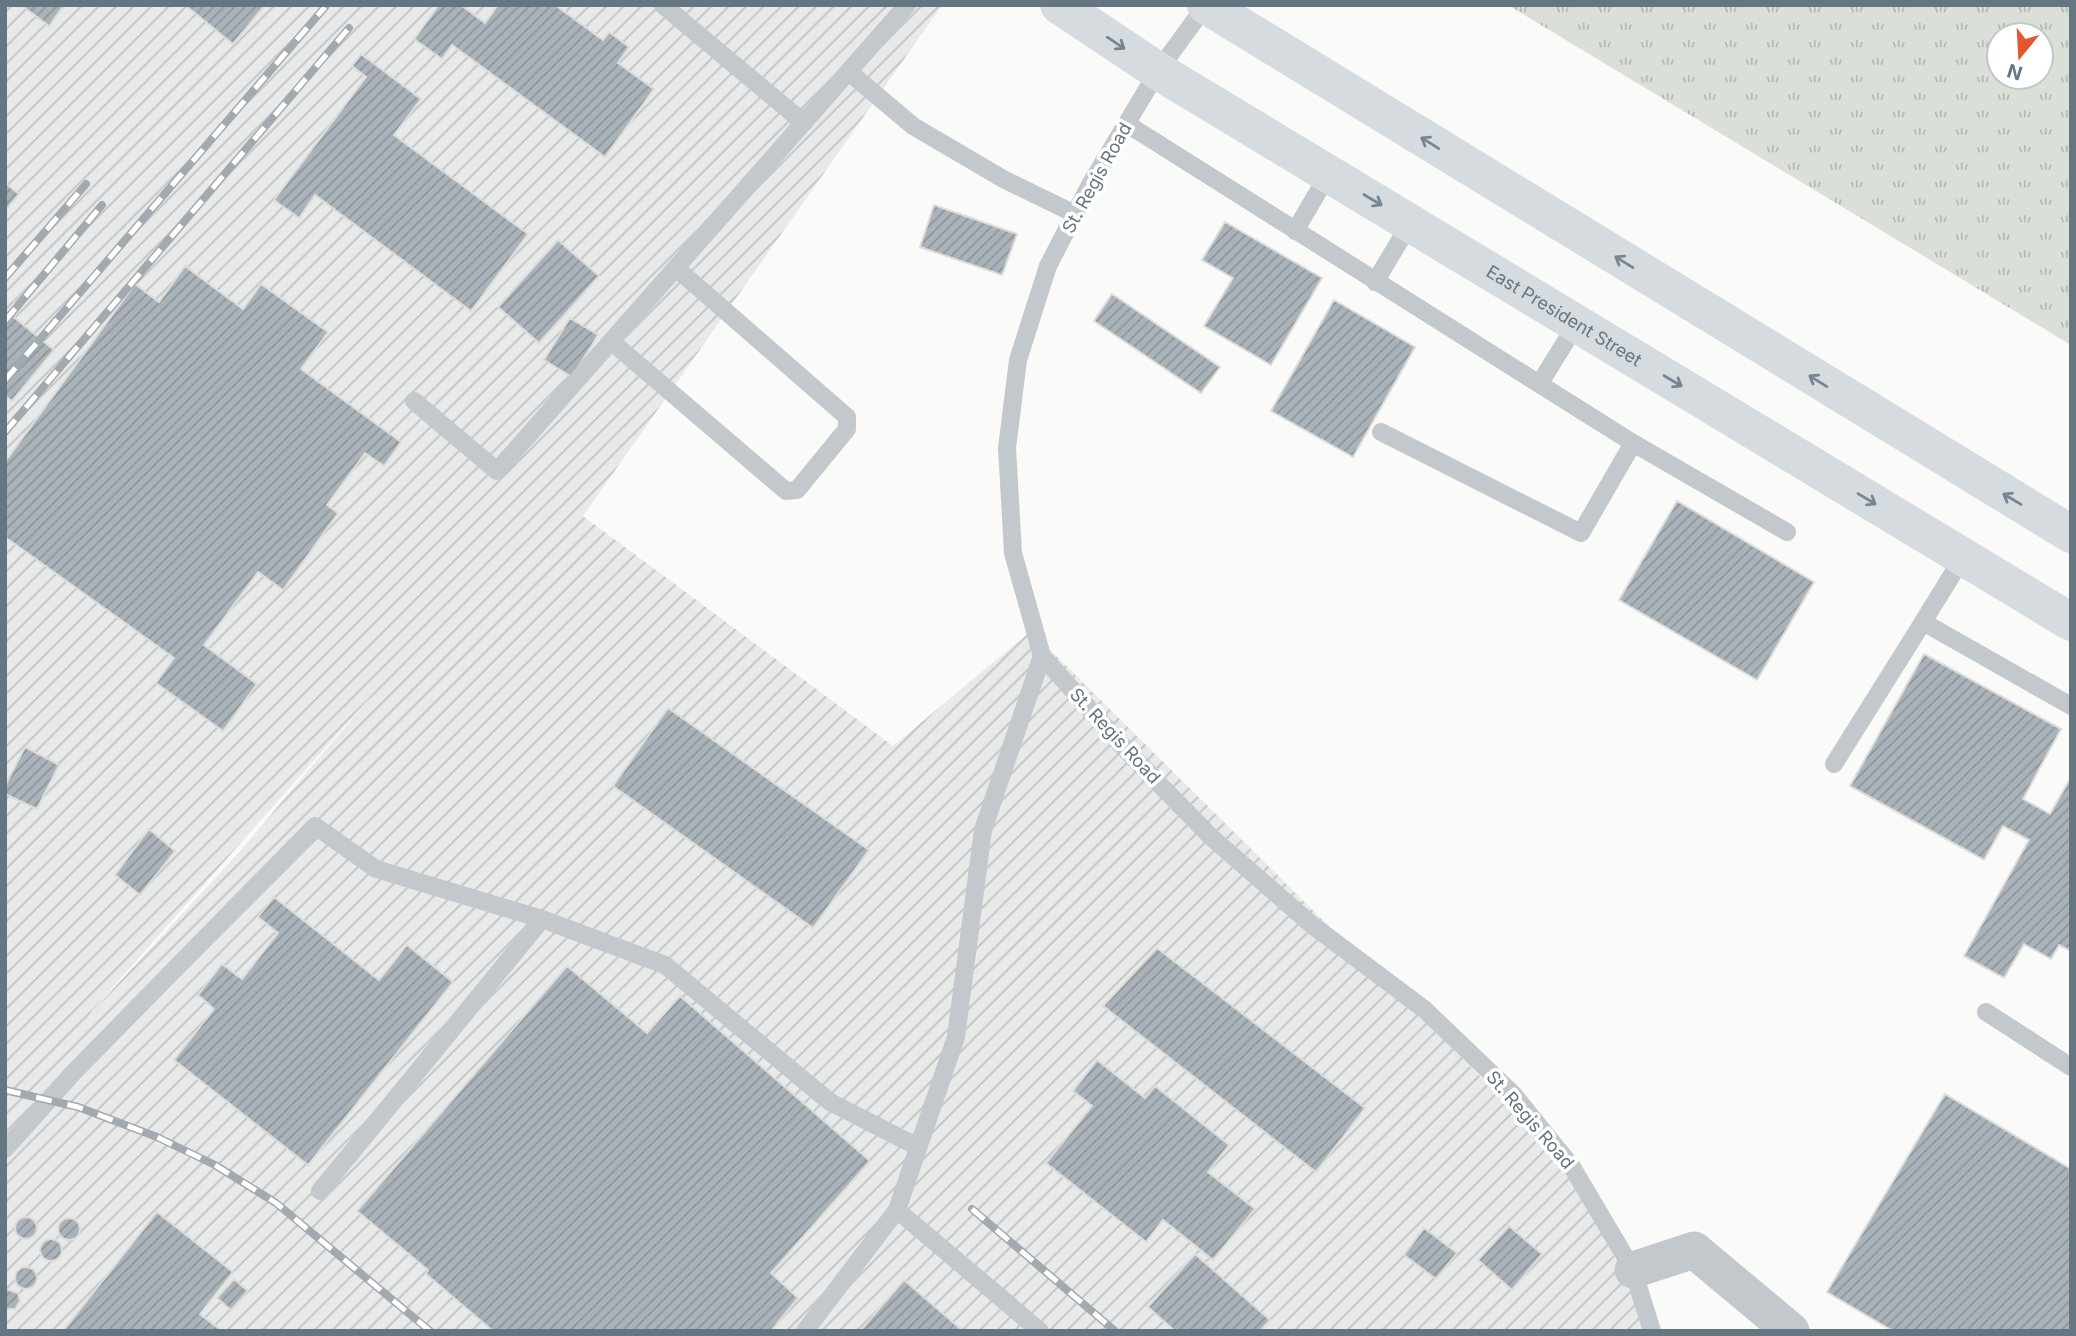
<svg xmlns="http://www.w3.org/2000/svg" width="2076" height="1336" viewBox="0 0 2076 1336" font-family="Inter,sans-serif">
<defs>
<pattern id="industrial-furrows" width="10" height="10" patternUnits="userSpaceOnUse" patternTransform="scale(1.75)"><rect width="10" height="10" fill="#e8e9e9"/><path d="M-1 1l2-2M0 10L10 0M9 11l2-2" fill="none" stroke="#c0c1c2"/></pattern>
<pattern id="grass-tufts" width="24" height="20" patternUnits="userSpaceOnUse" patternTransform="scale(1.75)"><rect width="24" height="20" fill="#dadfd7"/><path d="M3 7l-1-3M5 7V3M7 7l1-3M15 17l-1-3M17 17v-4M19 17l1-3" fill="none" stroke="#b4b9b4"/></pattern>
<pattern id="building-hatch" width="6" height="6" patternUnits="userSpaceOnUse" patternTransform="scale(1.75)"><rect width="6" height="6" fill="#aab3b9"/><path d="M-1 1l2-2M0 6l6-6M5 7l2-2" fill="none" stroke="#8e969c"/></pattern>
</defs>
<rect width="100%" height="100%" fill="#fafaf8"/>
<!-- industrial -->
<path fill="url(#industrial-furrows)" fill-rule="evenodd" d="M5,5H942L583,516L893,746L1031,631L1572,1167L1649,1331H5ZM379,687L241,850L90,1014V1013Z"/>
<!-- grass -->
<path fill="url(#grass-tufts)" fill-rule="evenodd" d="M1508,5H2071V345ZM1999,35H2041V77H1999Z"/>
<!-- building -->
<path fill="url(#building-hatch)" stroke="#dcdcda" stroke-width="2" d="M21,5H64L49,26Z
M185,5H265L233,44Z
M439,5H461L485,23L498,5H555L603,40L609,32L629,47L618,63L654,89L605,157L452,45L442,59L414,39Z
M361,54L421,99L394,135L528,234L471,311L315,195L299,218L274,200L366,77L352,66Z
M5,183L19,194L5,211Z
M934,205L1017,234L1002,275L920,247Z
M1225,222L1322,278L1271,365L1204,326L1233,278L1202,260Z
M558,240L599,276L539,343L498,307Z
M185,266L243,309L261,284L328,332L301,369L401,442L384,466L365,453L327,505L338,513L283,590L258,572L204,645L257,684L223,731L156,683L174,658L5,537V462L135,284L159,302Z
M1112,294L1220,367L1201,393L1094,321Z
M1334,300L1415,347L1353,457L1271,411Z
M5,310L54,350L12,401L5,396Z
M570,318L598,335L572,377L544,360Z
M1677,501L1814,582L1757,680L1619,600Z
M1924,654L2061,729L2023,799L2050,814L2071,777V951L2059,945L2051,959L2024,944L2004,978L1964,956L2029,840L2003,826L1984,860L1850,786Z
M668,708L869,850L813,928L613,786Z
M25,747L59,765L37,809L5,794V786Z
M149,829L175,851L140,895L115,875Z
M274,897L379,980L407,945L453,982L308,1165L174,1060L214,1009L198,995L222,964L242,979L278,933L258,917Z
M1157,948L1365,1108L1316,1172L1103,1006Z
M567,966L647,1033L680,996L870,1161L771,1273L798,1298L771,1331H493L426,1274L428,1270L357,1211Z
M1097,1060L1145,1098L1155,1086L1229,1145L1208,1172L1255,1209L1213,1260L1163,1220L1146,1242L1046,1163L1092,1106L1073,1091Z
M1945,1094L2071,1169V1331H1893L1827,1292Z
M157,1212L233,1272L200,1314L222,1331H63Z
M15 1228a11 11 0 1 1 22 0a11 11 0 1 1-22 0Z
M58 1229a11 11 0 1 1 22 0a11 11 0 1 1-22 0Z
M1509,1226L1542,1254L1512,1290L1478,1260Z
M1424,1228L1457,1253L1436,1279L1404,1255Z
M40 1250a11 11 0 1 1 22 0a11 11 0 1 1-22 0Z
M1195,1254L1270,1320L1260,1331H1175L1148,1307Z
M15 1278a11 11 0 1 1 22 0a11 11 0 1 1-22 0Z
M234,1279L248,1291L231,1310L217,1298Z
M904,1280L963,1331H860Z
M5,1289L18,1293L20,1301L15,1309H5Z"/>
<g fill="none" stroke-linecap="round" stroke-linejoin="round">
<!-- service -->
<path stroke="#c3c8cc" stroke-width="18" d="M663,5L804,123
M1206,5L1158,71L1091,183L1048,266L1018,360L1007,448L1013,553L1042,656L1126,750L1211,837L1312,925L1424,1009L1513,1094L1572,1167L1633,1270L1652,1331
M849,72L913,126L1005,180L1075,214
M1127,124L1633,443L1787,532
M1295,231L1329,173
M1375,282L1411,222
M612,342L786,491L797,490L847,429V417L676,268
M1540,383L1577,323
M414,401L497,471L907,5
M1381,432L1581,533L1633,443
M1963,557L1923,622L2071,706
M1834,764L1923,622
M1986,1012L2071,1067
M5,1149L72,1074L315,826L376,869L542,919L665,965L830,1102L918,1147
M320,1191L542,919
M897,1210L956,1037L983,830L1042,656
M805,1331L897,1210L1040,1331"/>
<!-- minor -->
<path stroke="#c3c8cc" stroke-width="37" d="M1633,1270L1694,1250L1791,1331"/>
<!-- primary -->
<g stroke="#d6dbdf" stroke-width="38">
<path id="s1" d="M1059,5L1158,71L2071,622"/>
<path d="M1206,5L2071,534"/>
</g>
<defs>
<path id="rail" d="M5,278L86,184
M5,321L102,205
M5,380L325,7
M5,432L349,28
M5,1090L78,1107L157,1137L215,1165L276,1203L430,1331
M972,1209L1115,1331"/>
</defs>
<!-- rail casing -->
<use href="#rail" stroke="#a2aab0" stroke-width="8"/>
<!-- rail -->
<use href="#rail" stroke="#fff" stroke-width="5" stroke-dasharray="16" stroke-linecap="butt"/>
</g>
<!-- one-way arrows -->
<defs><path id="oneway-shaft" d="M-6 0H5M1.5-3L5.5 0L1.5 3" fill="none" stroke-width="1.6" stroke-linecap="round" stroke-linejoin="round" transform="scale(1.75)"/></defs>
<g stroke="#768591">
<use href="#oneway-shaft" transform="translate(1116 43) rotate(34)"/>
<use href="#oneway-shaft" transform="translate(1430 143) rotate(-148)"/>
<use href="#oneway-shaft" transform="translate(1373 200) rotate(31)"/>
<use href="#oneway-shaft" transform="translate(1624 262) rotate(-148)"/>
<use href="#oneway-shaft" transform="translate(1673 381) rotate(31)"/>
<use href="#oneway-shaft" transform="translate(1818 381) rotate(-148)"/>
<use href="#oneway-shaft" transform="translate(1867 499) rotate(31)"/>
<use href="#oneway-shaft" transform="translate(2012 499) rotate(-149)"/>
</g>
<g text-anchor="middle" stroke-width="7" stroke-linejoin="round" paint-order="stroke">
<!-- street labels -->
<g font-size="18" fill="#657683" stroke="#fff">
<text transform="translate(1097 178) rotate(-61)" y="6">St. Regis Road</text>
<text dy="6" stroke="none"><textPath href="#s1" startOffset="593">East President Street</textPath></text>
<text transform="translate(1115 736) rotate(47)" y="6">St. Regis Road</text>
<text transform="translate(1530 1120) rotate(49)" y="6">St. Regis Road</text>
</g>
</g>
<!-- border -->
<rect width="2076" height="1336" fill="none" stroke="#657683" stroke-width="14"/>
<!-- north arrow -->
<g transform="translate(2020 56) rotate(198)"><circle r="33" fill="#ffffff" stroke="#c1c8cd" stroke-width="2"/>
<path d="M0-5L12 26L0 18L-12 26Z" fill="#e4572e"/>
<text y="-10" font-size="19" font-weight="bold" text-anchor="middle" fill="#657683">N</text>
</g>
</svg>
